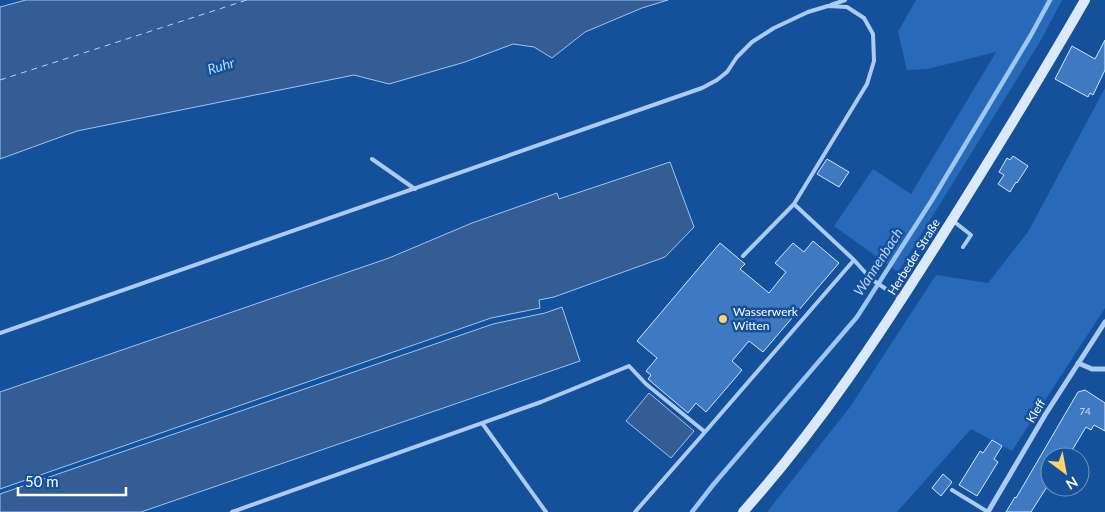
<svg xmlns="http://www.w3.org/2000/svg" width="1105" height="512" viewBox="0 0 1105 512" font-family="Lato,sans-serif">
<rect width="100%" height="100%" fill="#15509b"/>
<!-- green -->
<path fill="#286ab9" d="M916,0H1062L1041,40L898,272L834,226L873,169L911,194L996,52L927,69L907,70L898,32Z
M1105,88V308L1012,451L971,429L897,512H767L850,407L936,275L988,283L1028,232Z"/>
<!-- water -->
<path fill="#335d94" stroke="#9dc6f5" d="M26,0H668L642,8L585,32L552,58L534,47L513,44L465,62L389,84L354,75L77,131L0,159V7Z
M670,162L694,227L665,257L554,297L539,300L540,308L491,318L0,489V392L389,258L472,223L557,193L559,199Z
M562,307L580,361L141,512H0V494L493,324L545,313Z
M649,393L694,431L671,458L626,421Z"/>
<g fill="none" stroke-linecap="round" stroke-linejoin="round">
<!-- stream -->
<path stroke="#9dc6f5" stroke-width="4.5" d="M692,512L713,485L857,317L932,200L1031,35L1050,0"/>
<!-- ferry -->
<path stroke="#b7d5f9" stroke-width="1" stroke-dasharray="6 5" stroke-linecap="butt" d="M0,80L247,0"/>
</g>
<!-- building -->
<path fill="#3e79c2" stroke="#d3e6fd" d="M1105,40V70L1093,95L1090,93L1088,97L1055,79L1072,46L1095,59Z
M1013,156L1028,166L1017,183L1016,182L1010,192L998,184L1004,175L999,172L1007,158L1010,160Z
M827,159L849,172L839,187L817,174Z
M813,241L839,263L763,352L749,341L732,361L742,370L706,412L696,403L688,413L648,379L651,375L646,371L657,358L637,341L720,243L745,264L740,269L769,293L786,272L775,263L793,243L804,252Z
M1085,390L1105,403V431L1094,425L1091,430L1086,427L1068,457H1050V482L1031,512H1006L1015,497L1016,498L1078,392Z
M992,440L1002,446L994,459L998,462L977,496L959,485L980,451L983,453Z
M943,474L952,482L941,496L932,488Z"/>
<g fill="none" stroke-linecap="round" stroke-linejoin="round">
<!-- service -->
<path stroke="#abcbf3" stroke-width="4" d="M831,5L845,0
M372,159L415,189
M952,220L971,235L963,247
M743,256L794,204
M0,333L702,88L717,80L727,72L737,57L752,42L774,28L808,12L828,6L847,7L864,18L873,34L874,61L867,84L794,204L854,260L871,279L901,299
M482,423L546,512
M952,490L988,512
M232,512L541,402L629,366L646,384L705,432L854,260
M635,512L705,432"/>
<!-- minor -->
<path stroke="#abcbf3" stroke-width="5" d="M1078,363L1092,369H1105
M988,512L1045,415L1105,322"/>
<!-- secondary -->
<path stroke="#dae9fc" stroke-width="10" d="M743,512C819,427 881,333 942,236C991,158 1039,80 1085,0"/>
</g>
<!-- markers -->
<circle fill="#ffd46c" stroke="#15509b" stroke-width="2" cx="723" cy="319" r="5"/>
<g text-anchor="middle" stroke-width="5" stroke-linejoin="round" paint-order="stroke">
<!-- number labels -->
<g font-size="10" fill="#cfdef0">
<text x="1085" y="415">74</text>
</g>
<!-- street labels -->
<g font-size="12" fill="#fff" stroke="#15509b">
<text transform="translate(914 257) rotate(-58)" y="4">Herbeder Straße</text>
<text transform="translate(1036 411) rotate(-59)" y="4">Kleff</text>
</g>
<!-- poi labels -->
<g font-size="12" fill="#fff" stroke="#15509b" text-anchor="start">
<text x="733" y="316">Wasserwerk<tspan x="733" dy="14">Witten</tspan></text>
</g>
<!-- water labels -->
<g font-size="14" font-style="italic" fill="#b7d5f9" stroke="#15509b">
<text transform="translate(221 66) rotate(-17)" y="5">Ruhr</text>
<text transform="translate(878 262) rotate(-57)" y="5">Wannenbach</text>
</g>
</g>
<!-- north arrow -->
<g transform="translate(1065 472) rotate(148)"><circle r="24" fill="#15509b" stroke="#7396c3"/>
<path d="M0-4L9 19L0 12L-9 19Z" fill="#ffd46c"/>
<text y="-8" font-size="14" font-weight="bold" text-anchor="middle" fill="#ffffff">N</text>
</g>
<!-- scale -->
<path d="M18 487v8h108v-8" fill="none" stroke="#ffffff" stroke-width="2.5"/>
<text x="25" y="487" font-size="15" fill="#ffffff" stroke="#15509b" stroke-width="4" paint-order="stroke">50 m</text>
</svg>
